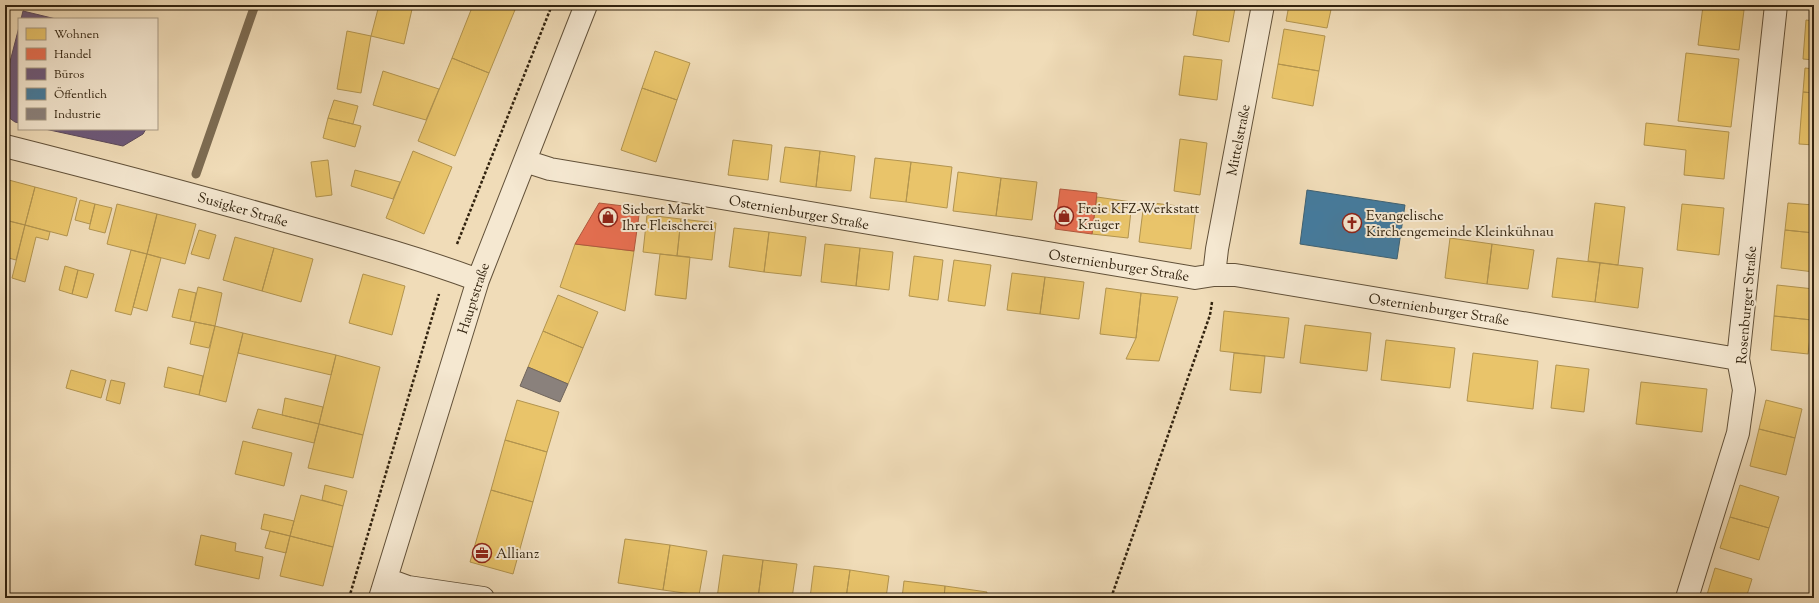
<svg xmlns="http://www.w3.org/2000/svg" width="1819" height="603" viewBox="0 0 1819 603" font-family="'Sorts Mill Goudy',serif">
<rect width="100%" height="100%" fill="#f0dcb8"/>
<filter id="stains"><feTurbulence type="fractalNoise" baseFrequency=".005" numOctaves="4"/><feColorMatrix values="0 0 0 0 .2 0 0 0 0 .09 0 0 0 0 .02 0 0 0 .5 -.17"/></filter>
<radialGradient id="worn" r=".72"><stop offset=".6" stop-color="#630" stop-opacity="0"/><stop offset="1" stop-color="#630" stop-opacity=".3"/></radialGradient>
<!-- homes -->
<path fill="#e9c46a" stroke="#b2944f" d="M379,5H413L404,44L371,36Z
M473,5H517L489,73L452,58Z
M1198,5H1219L1235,8L1229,42L1193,35Z
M1219,5H1235V8Z
M1289,5H1332L1327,28L1286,21Z
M1811,5H1814V10H1810Z
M1703,6L1744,10L1739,50L1698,45Z
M1806,20L1814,21V60L1803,59Z
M1284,29L1325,36L1319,71L1278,64Z
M347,31L371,36L361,93L337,89Z
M655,51L690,63L677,100L642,88Z
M1686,53L1739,59L1731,127L1678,121Z
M1184,56L1222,60L1217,100L1179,95Z
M452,58L489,73L455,156L418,141Z
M1278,64L1319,71L1313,106L1272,98Z
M1805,68L1814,69V93L1803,92Z
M383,71L439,89L426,120L373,105Z
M642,88L677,100L656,162L621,150Z
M1803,92L1814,93V145L1799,144Z
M334,100L358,106L353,124L328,118Z
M328,118L361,126L355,147L323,138Z
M1646,123L1729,132L1724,179L1684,175L1686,150L1644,145Z
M1180,139L1207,143L1200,195L1174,191Z
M733,140L772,145L768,180L728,175Z
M785,147L820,151L816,187L780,182Z
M413,151L452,167L424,234L386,218Z
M820,151L855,156L851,191L816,187Z
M875,158L911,162L906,202L870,198Z
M328,160L332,195L316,197L311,162Z
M911,162L952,167L947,208L906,202Z
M355,170L400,182L393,199L351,186Z
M958,172L1001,178L996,216L953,211Z
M1001,178L1037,182L1032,220L996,216Z
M5,179L35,187L25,225L5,220Z
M35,187L77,198L67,236L25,225Z
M1097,197L1132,202L1128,238L1092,234Z
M80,200L95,204L90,224L75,220Z
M1144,202L1196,208L1191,249L1139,242Z
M1595,203L1625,207L1618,265L1588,261Z
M1788,203L1814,205V233L1785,230Z
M95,204L112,208L105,233L89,229Z
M117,204L157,214L147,254L107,244Z
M1682,204L1724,208L1719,255L1677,250Z
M157,214L196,224L185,264L147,254Z
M647,215L681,219L677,256L643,252Z
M681,219L716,223L712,260L677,256Z
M5,220L25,225L16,260L5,257V248L10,228L5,227Z
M25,225L50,232L48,240L36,237L25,282L12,278Z
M734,228L769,232L764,272L729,267Z
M199,230L216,235L209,259L191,254Z
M1785,230L1814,233V272L1781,268Z
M769,232L806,237L801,276L764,272Z
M235,237L274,248L262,291L223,280Z
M1450,238L1492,244L1487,284L1445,278Z
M575,244L634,251L625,311L560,287Z
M825,244L860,248L856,286L821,282Z
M1492,244L1534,250L1528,289L1487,284Z
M274,248L313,259L301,302L262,291Z
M860,248L893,252L889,290L856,286Z
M131,250L147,254L131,315L115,311Z
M147,254L161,258L147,311L133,307Z
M660,254L690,257L686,299L655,295Z
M914,256L943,260L938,300L909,296Z
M1557,258L1600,263L1595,302L1552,297Z
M954,260L991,265L985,306L948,301Z
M1600,263L1643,268L1638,308L1595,302Z
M65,266L78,270L72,294L59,290Z
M78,270L94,274L87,298L72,294Z
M1012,273L1045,277L1040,314L1007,310Z
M363,274L405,286L392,335L349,323Z
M1045,277L1084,282L1079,319L1040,314Z
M1777,285L1814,289L1812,320L1774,316Z
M198,287L222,293L215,326L190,321Z
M1106,288L1141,293L1136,338L1100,334Z
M179,289L196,293L190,321L172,317Z
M1141,293L1178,297L1159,361L1126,359L1136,338Z
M558,295L598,312L583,348L543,331Z
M1224,311L1289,318L1284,358L1220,351Z
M1774,316L1812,320L1808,354L1771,350Z
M195,322L215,326L209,348L190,344Z
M1305,325L1371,333L1367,371L1300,363Z
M215,326L243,333L226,402L199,395Z
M543,331L583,348L568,384L528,367Z
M243,333L336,355L331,375L238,353Z
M1386,340L1455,348L1450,388L1381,380Z
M1234,353L1265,356L1261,393L1230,390Z
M1473,353L1538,361L1533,409L1467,401Z
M336,355L380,367L363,435L319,424Z
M1556,365L1589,369L1584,412L1551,408Z
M168,367L203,376L199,395L164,387Z
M71,370L106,380L101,398L66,388Z
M111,380L125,383L120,404L106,400Z
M1641,382L1707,389L1702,432L1636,424Z
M285,398L323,407L319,424L282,415Z
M517,400L559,412L547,452L505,440Z
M1766,400L1802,409L1795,438L1759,429Z
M258,409L319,424L314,443L252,428Z
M319,424L363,435L353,478L308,468Z
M1759,429L1795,438L1786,475L1750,466Z
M505,440L547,452L533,502L491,490Z
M243,441L292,453L284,486L235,474Z
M325,485L347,491L343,506L322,500Z
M1740,485L1779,497L1769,528L1730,517Z
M491,490L533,502L513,574L470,562Z
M301,495L343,506L333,547L290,536Z
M264,514L294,521L290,536L261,529Z
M1730,517L1769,528L1759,560L1720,548Z
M270,531L290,536L286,553L265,548Z
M201,535L236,543L235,551L263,557L259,579L195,565Z
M290,536L333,547L323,586L280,576Z
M625,539L670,545L663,590L618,583Z
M670,545L707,551L699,595L663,590Z
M723,555L763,560L758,598H717Z
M763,560L797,564L792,598H758Z
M814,566L850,570L846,598H810Z
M1715,568L1752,579L1746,598H1706Z
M850,570L889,576L886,598H846Z
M904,581L945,586L944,598H902Z
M945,586L987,592L986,598H944Z
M1004,596L1022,598H1004Z"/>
<!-- shops -->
<path fill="#e76f51" stroke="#b1583d" d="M1060,189L1097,193L1092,234L1055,229Z
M599,203L640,208L634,251L575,244Z"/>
<!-- offices -->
<path fill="#6d597a" stroke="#5b495a" d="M23,11L56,19H21Z
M19,27V123L15,122L5,115V81Z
M45,129H146L143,134L123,146Z"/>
<!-- public -->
<path fill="#457b9d" stroke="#3f6172" d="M1307,190L1405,205L1397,259L1300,244Z"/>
<!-- industry -->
<path fill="#8a817c" stroke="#70655b" d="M528,367L568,384L560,402L520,386Z"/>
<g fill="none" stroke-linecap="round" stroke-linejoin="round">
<!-- stream -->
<path stroke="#7d6c52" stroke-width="9" d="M196,174L255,5"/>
<defs>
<path id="minor" d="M5,146C100,170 195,195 289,222C353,240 416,257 478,280
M525,161L550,169L1195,278L1214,275H1235L1738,359
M1214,275L1217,249L1263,5
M386,579L408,587L483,598
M380,598L478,280L586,5
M1687,598L1738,433L1744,390L1738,359L1776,5"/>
</defs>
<!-- minor casing -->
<use href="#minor" stroke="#625139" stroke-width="24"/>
<!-- path -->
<path stroke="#32230f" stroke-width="2.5" stroke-dasharray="3 2" stroke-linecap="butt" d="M457,244L552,5
M349,598L439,294
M1111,598L1210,315L1212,302"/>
<!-- minor -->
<use href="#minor" stroke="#f5e8d1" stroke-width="22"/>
</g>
<!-- icons -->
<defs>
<symbol id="shop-ring" viewBox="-11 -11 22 22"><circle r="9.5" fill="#f5e8d1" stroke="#8f2418" stroke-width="1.5"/><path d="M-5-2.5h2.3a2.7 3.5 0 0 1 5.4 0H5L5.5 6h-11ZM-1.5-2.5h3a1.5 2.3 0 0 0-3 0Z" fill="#8f2418"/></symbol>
<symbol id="church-ring" viewBox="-11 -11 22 22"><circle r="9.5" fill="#f5e8d1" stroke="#8f2418" stroke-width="1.5"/><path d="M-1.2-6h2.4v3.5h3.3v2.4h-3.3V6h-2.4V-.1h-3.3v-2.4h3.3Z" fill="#8f2418"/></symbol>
<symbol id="office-ring" viewBox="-11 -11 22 22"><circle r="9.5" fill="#f5e8d1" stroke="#8f2418" stroke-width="1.5"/><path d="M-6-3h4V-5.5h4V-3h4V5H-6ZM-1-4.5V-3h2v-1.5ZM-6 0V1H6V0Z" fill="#8f2418"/></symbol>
</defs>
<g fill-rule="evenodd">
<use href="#shop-ring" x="1053" y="205" width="22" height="22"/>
<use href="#shop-ring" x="597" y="206" width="22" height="22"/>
<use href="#church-ring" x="1341" y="212" width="22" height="22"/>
<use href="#office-ring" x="471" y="542" width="22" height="22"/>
</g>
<g text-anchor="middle" stroke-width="4" stroke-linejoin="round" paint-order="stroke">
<!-- street labels -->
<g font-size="14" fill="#32230f" stroke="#f5e8d1">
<text transform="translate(1238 140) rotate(-79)" y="5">Mittelstraße</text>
<text transform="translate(243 209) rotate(16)" y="5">Susigker Straße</text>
<text transform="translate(799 212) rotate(10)" y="5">Osternienburger Straße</text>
<text transform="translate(1119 265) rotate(9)" y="5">Osternienburger Straße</text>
<text transform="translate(473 298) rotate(-72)" y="5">Hauptstraße</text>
<text transform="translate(1746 305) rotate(-85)" y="5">Rosenburger Straße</text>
<text transform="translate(1439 309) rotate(9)" y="5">Osternienburger Straße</text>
</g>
<!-- poi labels -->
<g font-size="14" fill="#32230f" stroke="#f5e8d1" text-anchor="start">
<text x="1078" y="213">Freie KFZ-Werkstatt<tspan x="1078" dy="16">Krüger</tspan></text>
<text x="622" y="214">Siebert Markt<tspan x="622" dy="16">Ihre Fleischerei</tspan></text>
<text x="1366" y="220">Evangelische<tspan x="1366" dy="16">Kirchengemeinde Kleinkühnau</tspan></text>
<text x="496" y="558">Allianz</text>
</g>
</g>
<!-- margin -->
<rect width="1819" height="603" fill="none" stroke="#f0dcb8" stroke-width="20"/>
<rect x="6" y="6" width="1807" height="591" fill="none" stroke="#32230f" stroke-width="2"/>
<rect x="10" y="10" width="1799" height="583" fill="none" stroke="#32230f"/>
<!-- legend -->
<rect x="18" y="18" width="140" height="112" fill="#f5e8d1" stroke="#a79983"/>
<rect x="26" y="28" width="20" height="12" fill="#e9c46a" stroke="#a79983"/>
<text x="54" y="38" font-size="12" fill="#32230f">Wohnen</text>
<rect x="26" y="48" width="20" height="12" fill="#e76f51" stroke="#a79983"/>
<text x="54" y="58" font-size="12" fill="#32230f">Handel</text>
<rect x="26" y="68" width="20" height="12" fill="#6d597a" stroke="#a79983"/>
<text x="54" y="78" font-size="12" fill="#32230f">Büros</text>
<rect x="26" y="88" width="20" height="12" fill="#457b9d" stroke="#a79983"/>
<text x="54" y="98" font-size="12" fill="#32230f">Öffentlich</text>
<rect x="26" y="108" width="20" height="12" fill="#8a817c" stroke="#a79983"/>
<text x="54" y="118" font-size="12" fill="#32230f">Industrie</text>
<rect width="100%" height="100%" filter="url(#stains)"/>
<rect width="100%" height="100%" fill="url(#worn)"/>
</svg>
